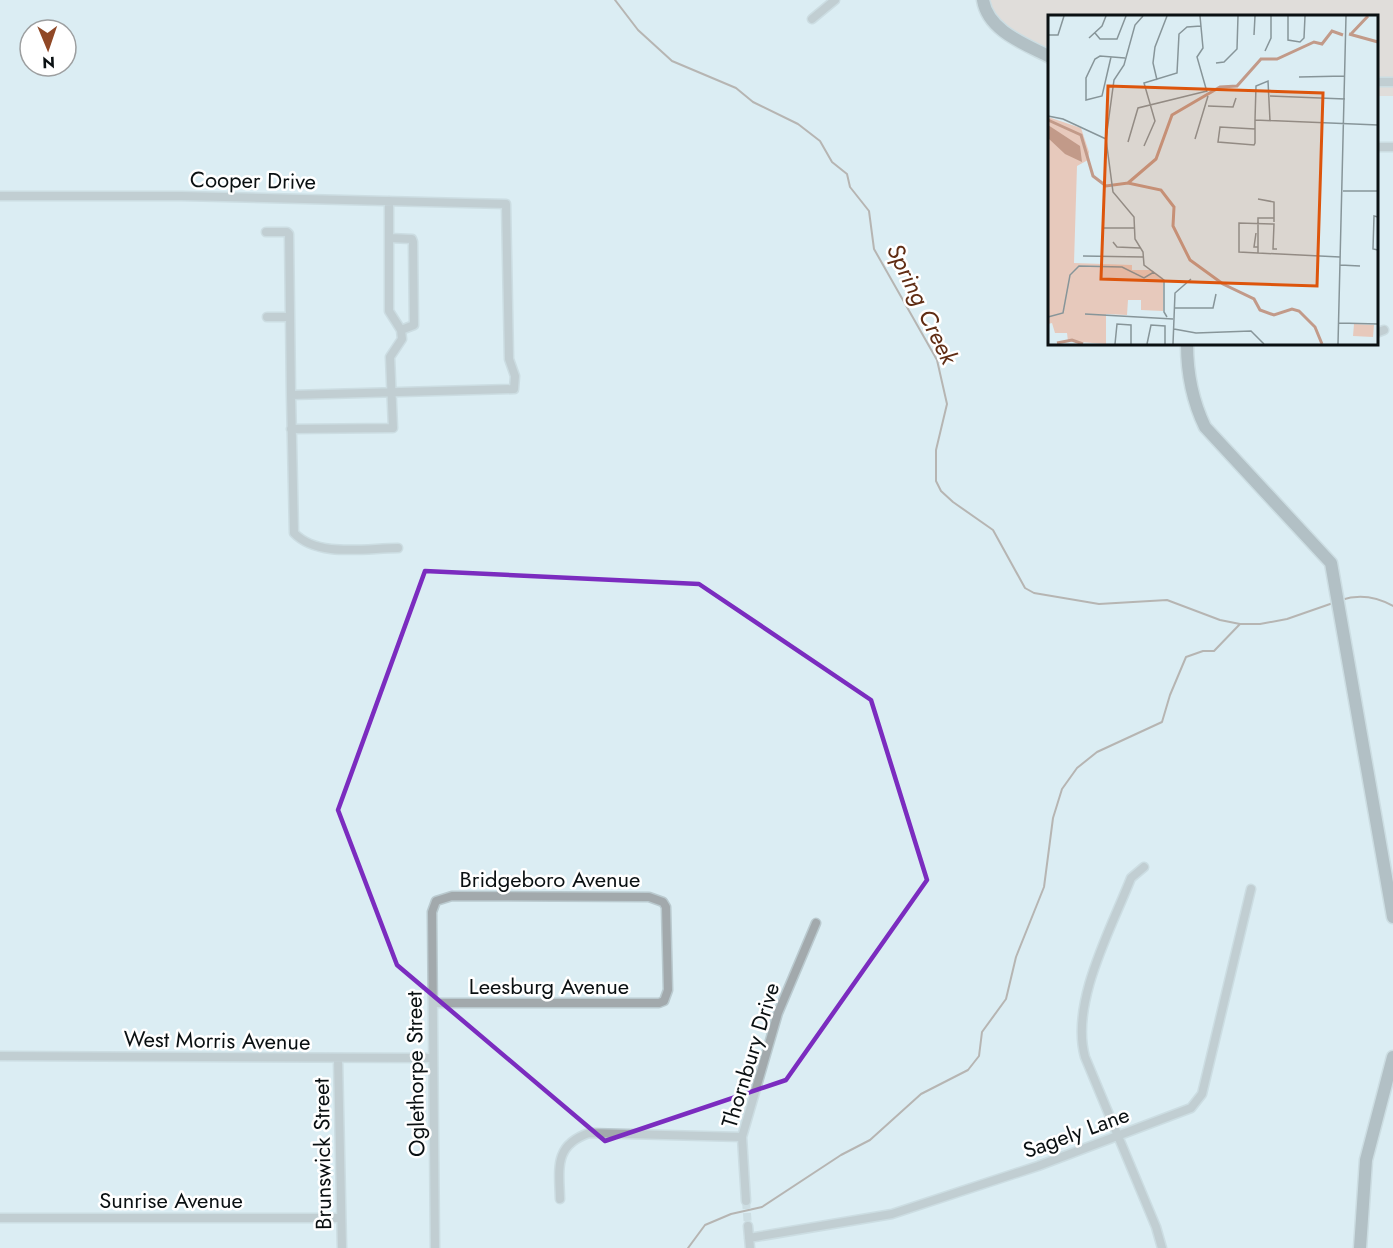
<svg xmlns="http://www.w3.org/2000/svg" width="1393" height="1248" viewBox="0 0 1393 1248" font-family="Jost,sans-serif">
<rect width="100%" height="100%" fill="#dbedf3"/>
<!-- green -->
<path fill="#e7c9bc" d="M983,0H1393V96H1377L1376,16H1050L1049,57L1006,33Z"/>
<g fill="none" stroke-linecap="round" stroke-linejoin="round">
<!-- stream -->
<path stroke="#8b7165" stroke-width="2" d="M615,0L638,30L672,61L736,88L753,102L798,124L820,141L832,162L847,174L850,187L869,211L874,249L937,360L947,404L936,450V481L941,491L953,502L993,530L1025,588L1034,593L1099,604L1167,600L1220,620L1240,624H1260L1287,619L1333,603
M1341,600C1359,594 1377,597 1393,606
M688,1248L705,1225L731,1214L762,1207L841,1155L870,1140L921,1094L968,1070L979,1056L982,1032L1006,999L1016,957L1044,887L1053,818L1062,789L1077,768L1097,752L1162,722L1170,695L1186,657L1203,651H1214L1240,624"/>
<!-- street-tunnel -->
<path stroke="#bcccd1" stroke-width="8" stroke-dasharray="8 4" stroke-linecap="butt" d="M746,1201L748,1226"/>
<defs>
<path id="street" d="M812,19L835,0
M1376,82H1393
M1376,147H1393
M0,196H182L506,204L509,359L515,376L514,389L291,395L289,234L287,232H266
M389,238L412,239L413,242L414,325L401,330
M267,317H290
M1376,333L1384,330
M291,395L294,533C318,558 366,548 398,548
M291,429L393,428L390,357L402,339L401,330L389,311V201
M1144,867L1131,878C1111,929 1070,1003 1085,1057L1156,1227L1162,1248
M433,1003H659L664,1001L668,990L666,907L663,902L649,897L452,896L436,901L432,912L435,1248
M0,1056L433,1058
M338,1059L342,1248
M560,1199C559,1168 554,1145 589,1133L742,1137
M746,1201L742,1137L778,1013L816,923
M0,1218H341
M748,1226L750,1248
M749,1238L892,1214L1038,1166L1191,1108L1202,1094L1251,889"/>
<path id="secondary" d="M983,0C988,31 1025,44 1050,57
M1187,344C1187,374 1192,400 1205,427L1331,563L1393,917
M1360,1248L1366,1160L1393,1057"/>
</defs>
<!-- street casing -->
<use href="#street" stroke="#bacacf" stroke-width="11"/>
<!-- secondary casing -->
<use href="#secondary" stroke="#bacacf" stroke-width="15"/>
<!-- street -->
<use href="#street" stroke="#a2a9ac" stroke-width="8"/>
<!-- secondary -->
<use href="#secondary" stroke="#808a8e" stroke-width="12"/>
</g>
<!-- marked area -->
<path d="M0 0H1393V1248H0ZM425,571L699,584L871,700L927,880L786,1080L605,1141L397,965L338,810Z" fill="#dbedf3" fill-opacity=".55" fill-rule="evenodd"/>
<path fill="none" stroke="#7b2cbf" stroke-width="4.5" stroke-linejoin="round" d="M425,571L699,584L871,700L927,880L786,1080L605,1141L397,965L338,810Z"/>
<g text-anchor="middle" stroke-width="5" stroke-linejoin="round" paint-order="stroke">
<!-- street labels -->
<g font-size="22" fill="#0a1012" stroke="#fff">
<text transform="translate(253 180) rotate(1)" y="8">Cooper Drive</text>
<text x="550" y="887">Bridgeboro Avenue</text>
<text x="549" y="994">Leesburg Avenue</text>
<text transform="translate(217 1040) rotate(1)" y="8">West Morris Avenue</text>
<text transform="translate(750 1055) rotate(-73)" y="8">Thornbury Drive</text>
<text transform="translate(415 1074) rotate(-91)" y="8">Oglethorpe Street</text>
<text transform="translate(1076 1132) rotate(-20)" y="8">Sagely Lane</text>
<text transform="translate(322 1154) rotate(-91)" y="8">Brunswick Street</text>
<text x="171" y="1208">Sunrise Avenue</text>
</g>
<!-- water labels -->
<g font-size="24" font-style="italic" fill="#602d14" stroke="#fff">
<text transform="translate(922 304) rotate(64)" y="8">Spring Creek</text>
</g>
</g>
<!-- overview -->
<g transform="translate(1048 15)">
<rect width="330" height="330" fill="#dbedf3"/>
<path d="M0,102L33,113L41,137L40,145L29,151L26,248L84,250V255H104L115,263V296L93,295V285H80L79,300L58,299V329L20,326L19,318H7L4,308L0,309ZM306,309L326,310L325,322L305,321Z" fill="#e7c9bc"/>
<path d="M0,110L32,131L34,147L17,139L0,123Z" fill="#c29a89"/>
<path fill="none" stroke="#c29a89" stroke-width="3" d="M301,19L330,27M303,19L320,1M0,105L33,120L45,161L58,171L80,168L113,175L126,192L125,211L142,245L175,269L206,284L212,295L226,300L244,294L251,296L267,312L274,329M80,168L108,144L124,100L172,72L189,71L213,44H229L266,27L274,29L284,16L295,20M9,328L24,325L35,329"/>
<path fill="none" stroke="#879599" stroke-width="1.5" d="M95,1L87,10L76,50L66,65L58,124L65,177L86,202L87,224L95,237L96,250L116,265V297L119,302M152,1L155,33L149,42L159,77M240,1V25L252,27L256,23L257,1M47,18L52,24H69L78,1M0,20H10L16,1M206,20L207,1M41,23L54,11L58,1M217,36L223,23V1M63,42L54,81L38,85V63L47,44L52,41L77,43M168,48L176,47L189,34L190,1M251,62L297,61M109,65L105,48L107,32L119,1M222,81L297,84M160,91L185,92L188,83M0,101L15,104L58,124M207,105L330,110M207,114L172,112L170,127L206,130L207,128V105L208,71L220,66L222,106M147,124L160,81M80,127L90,93L159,76M96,131L107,106L96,68L129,58L131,19L139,12L153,11M295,176H330M210,184L226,187V207M330,202L326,201L325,234L330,235M56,213H87M208,218L206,232H210M65,227L69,232L92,233M229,234H225L226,209L191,208V237L292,242M210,238V203H226M35,241L95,242M292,250L312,251M127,293H165L168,279M37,299L125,304M0,302L15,298L22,260L31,251L74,252L96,263L106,257M291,308L330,309M126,314L148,318L203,316L216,329M67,329L69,309L83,310V329M99,329L103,310L117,311V329M125,329L127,278L143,264M290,329L298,1"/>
<path fill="#dd550c" fill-opacity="0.15" stroke="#dd550c" stroke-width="3" d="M60,71L275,78L269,271L53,264Z"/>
<rect width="330" height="330" fill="none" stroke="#0a1012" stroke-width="3"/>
</g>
<!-- north arrow -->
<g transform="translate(48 48) rotate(178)"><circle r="28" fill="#ffffff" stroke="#9d9fa0" stroke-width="1.5"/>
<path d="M0-4.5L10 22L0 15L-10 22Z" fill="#904826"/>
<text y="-9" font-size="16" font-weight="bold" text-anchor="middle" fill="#0a1012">N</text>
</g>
</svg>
